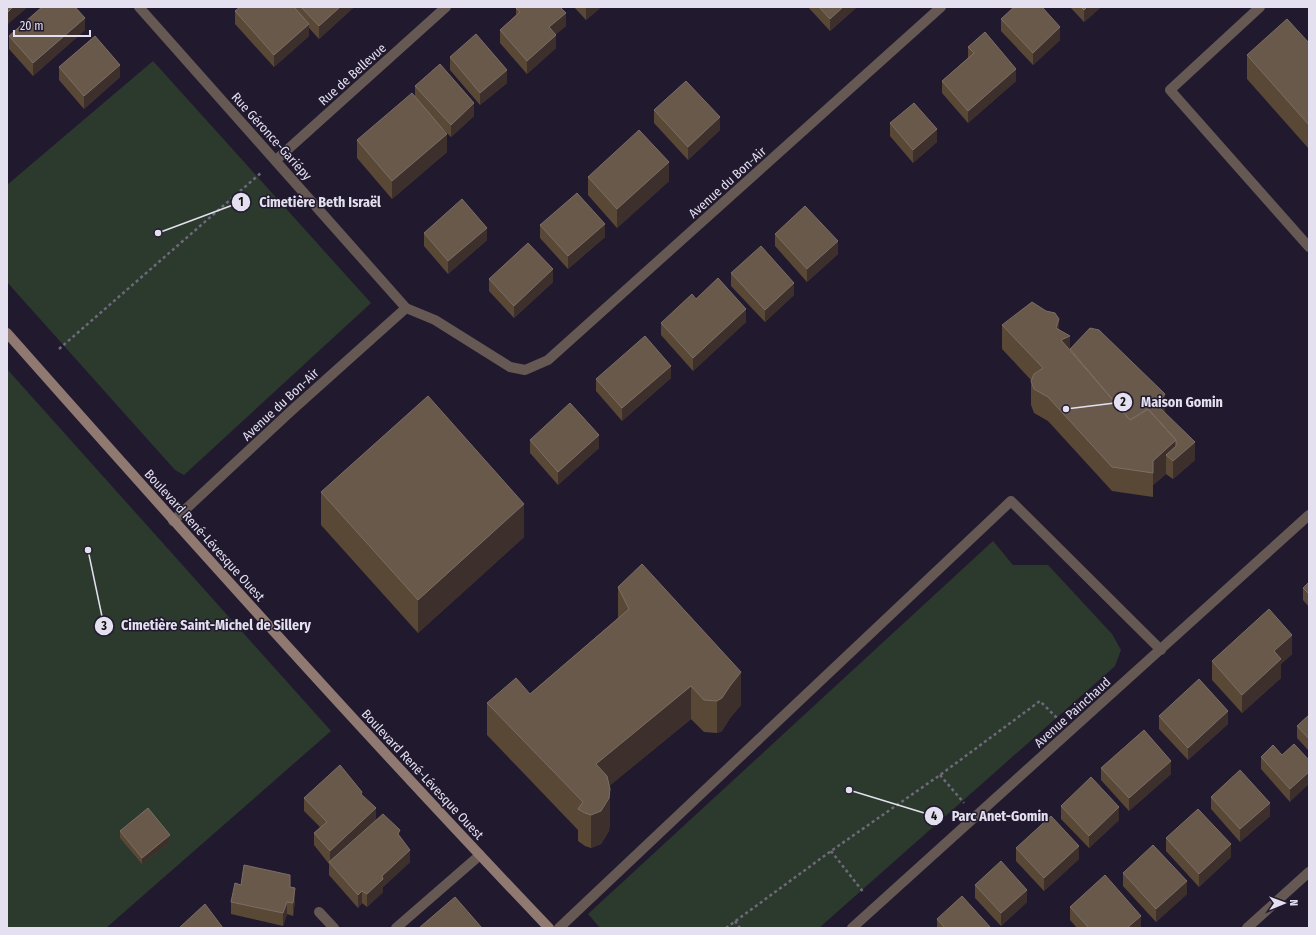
<svg xmlns="http://www.w3.org/2000/svg" width="1316" height="935" viewBox="0 0 1316 935" font-family="'Fira Sans Condensed',sans-serif">
<rect width="100%" height="100%" fill="#211a2f"/>
<!-- green -->
<path fill="#2c3a2e" d="M153,61L371,303L184,475L175,470L7,282V185Z
M7,369L331,731L106,928H7Z
M993,541L1013,565H1048L1112,634L1121,650L1115,666L819,928H600L588,914Z"/>
<g fill="none" stroke-linecap="round" stroke-linejoin="round">
<!-- path -->
<path stroke="#6f697c" stroke-width="2.5" stroke-dasharray="3 3" stroke-linecap="butt" d="M59,349L262,172
M940,775L964,803
M831,851L864,893
M735,921L740,928
M726,928L831,851L940,775L1040,701L1058,719"/>
<!-- lane -->
<path stroke="#665853" stroke-width="10" d="M1260,7L1170,90L1309,247
M559,928L1011,501L1161,650"/>
<!-- street -->
<path stroke="#665853" stroke-width="10" d="M139,7L406,308L435,320L510,367L525,370L548,360L941,7
M276,160L446,7
M173,521L291,411L406,308
M319,912L334,928
M396,928L480,855
M852,928L1309,515
M1247,928L1309,872"/>
<!-- secondary -->
<path stroke="#8f7971" stroke-width="10" d="M7,333C185,534 364,734 549,928"/>
</g>
<!-- wall -->
<path fill="#594836" d="M240,7H354L319,39L309,28V36L274,67L235,24V11Z
M574,7H601L586,20Z
M808,7H857L830,31Z
M1070,7H1101L1084,22Z
M516,8L566,26L556,34V48L527,74L500,43V30L516,15Z
M1001,19L1060,40L1033,65L1001,31Z
M85,30L33,76L9,49V36Z
M1309,43V149L1247,79V55Z
M968,47L1016,81L968,123L942,93V81L968,58Z
M450,57L507,83L480,105L450,70Z
M59,67L120,77L84,109L59,80Z
M415,86L474,116L451,137L440,126L447,152L392,199L357,158V140L415,97Z
M654,110L720,130L688,160L654,123Z
M890,123L937,142L913,163L890,136Z
M588,177L669,181L617,228L588,195Z
M540,225L605,237L568,269L540,238Z
M424,233L487,240L448,274L424,246Z
M775,234L838,254L807,282L775,246Z
M731,273L794,295L765,322L731,286Z
M489,279L553,282L514,318L489,291Z
M696,299L746,322L693,371L661,335V323Z
M1002,325L1059,329L1070,349L1165,412L1195,460L1173,479L1166,474L1153,485V497L1112,491L1048,421L1034,413L1031,405V380L1002,349Z
M671,378L622,421L596,391V379Z
M530,440L599,448L558,485L530,453Z
M321,492L524,537L418,633L321,525Z
M1309,582V607L1303,600V588Z
M618,587L741,705L730,718L722,731L717,733L704,732L691,719L609,786L610,821L609,831L601,844L591,848L585,846L578,841V830L487,735V703L530,694L618,618Z
M1292,654L1281,664V678L1242,713L1212,680V661Z
M1309,715V751L1297,738V726Z
M1159,716L1228,724L1188,760L1159,729Z
M1282,755L1309,760L1290,802L1261,769V757Z
M1101,768L1171,774L1129,811L1101,780Z
M362,796L376,821L400,836L410,862L383,887V892L367,907L362,903L358,908L329,875V864L314,845V833L320,827L304,811V798Z
M1211,797L1270,816L1240,842L1211,809Z
M1061,806L1119,820L1089,848L1061,819Z
M120,831L170,842L142,864L120,838Z
M1166,838L1231,857L1199,887L1166,851Z
M1016,848L1079,859L1044,891L1016,861Z
M1123,873L1187,894L1156,922L1123,886Z
M241,885L290,887L295,901L293,916L287,914L283,926L231,914V902Z
M975,885L1027,902L1001,926L975,898Z
M1070,907L1141,928H1077L1070,920Z
M937,919L991,928H937Z"/>
<!-- shaded-wall -->
<path fill="#3d2f2b" d="M13,7H28L7,25V13Z
M340,7H354L319,39V26Z
M586,7H601L586,20Z
M843,7H857L830,31V19Z
M1087,7H1101L1084,22V10Z
M566,13V26L549,40V27Z
M85,18V30L33,76V63Z
M309,24V36L274,67V55Z
M1060,27V40L1033,65V53Z
M556,35V48L527,74V61Z
M120,65V77L84,109V96Z
M1016,69V81L968,123V111Z
M507,70V83L480,105V93Z
M474,103V116L451,137V125Z
M720,117V130L688,160V147Z
M937,129V142L913,163V150Z
M447,134V152L392,199V181Z
M669,162V181L617,228V209Z
M605,224V237L568,269V256Z
M487,228V240L448,274V261Z
M838,241V254L807,282V269Z
M553,269V282L514,318V306Z
M794,283V295L765,322V310Z
M746,309V322L693,371V358Z
M1059,319V343L1056,328Z
M1070,336V355L1061,340Z
M671,366V378L622,421V408Z
M1165,394V413L1157,405Z
M599,435V448L558,485V472Z
M1176,440L1195,442V460L1173,479V461L1166,455V474L1153,485V461Z
M524,504V537L418,633V600Z
M1292,635V654L1281,664V678L1242,713V695L1274,651Z
M741,672V705L730,718L722,731L717,733V701L730,686Z
M691,686V719L596,797V764Z
M1228,711V724L1188,760V748Z
M1171,761V774L1129,811V798Z
M1309,772V784L1290,802V789Z
M610,789V821L609,831L601,844L591,848V815Z
M1270,803V816L1240,842V829Z
M1119,807V820L1089,848V836Z
M376,808V821L330,863V851Z
M170,835V842L142,864V858Z
M1231,844V857L1199,887V874Z
M1079,846V859L1044,891V878Z
M410,850V862L383,887V892L367,907V894L382,876Z
M1187,881V894L1156,922V909Z
M295,888V901L293,916V903Z
M1027,890V902L1001,926V913Z
M362,891V903L358,908V895Z
M287,902V914L283,926V913Z
M1141,916V928H1127Z"/>
<!-- building -->
<path fill="#68594a" stroke="#7c6e64" d="M7,7H13L7,13Z
M42,7H75L85,18L33,63L9,36Z
M240,7H294L309,24L274,55L235,11Z
M301,7H340L319,26Z
M517,7H560L566,13L549,27L556,35L527,61L500,30L520,12L516,8Z
M819,7H843L830,19Z
M1014,7H1042L1060,27L1033,53L1001,19Z
M1081,7H1087L1084,10Z
M1287,19L1309,43V125L1247,55Z
M985,32L1016,69L968,111L942,81L974,53L968,47Z
M476,34L507,70L480,93L450,57Z
M95,36L120,65L84,96L59,67Z
M440,64L474,103L451,125L415,86Z
M686,81L720,117L688,147L654,110Z
M412,93L447,134L392,181L357,140Z
M914,103L937,129L913,150L890,123Z
M639,130L669,162L617,209L588,177Z
M577,193L605,224L568,256L540,225Z
M462,199L487,228L448,261L424,233Z
M805,206L838,241L807,269L775,234Z
M528,243L553,269L514,306L489,279Z
M761,246L794,283L765,310L731,273Z
M718,278L746,309L693,358L661,323L692,294L696,299Z
M1032,302L1046,311L1055,313L1059,319L1056,328L1070,336L1061,340L1130,420L1148,409L1176,440L1153,461V473L1112,467L1048,397L1034,389L1031,381L1034,374L1043,368L1002,325Z
M1090,328L1099,330L1165,394L1157,405L1195,442L1173,461L1166,455L1176,446V440L1148,409L1130,420L1070,349Z
M645,336L671,366L622,408L596,379Z
M428,396L524,504L418,600L321,492Z
M570,403L599,435L558,472L530,440Z
M642,564L741,672L730,686L722,698L717,701L704,700L691,686L596,764L607,776L610,789L609,798L601,811L591,815L585,813L578,809L583,802L487,703L516,678L530,694L629,609L618,587Z
M1309,582V594L1303,588Z
M1269,609L1292,635L1274,651L1281,659L1242,695L1212,661Z
M1199,679L1228,711L1188,748L1159,716Z
M1309,715V739L1297,726Z
M1144,730L1171,761L1129,798L1101,768Z
M1294,744L1309,760V772L1290,789L1261,757L1273,745L1282,755Z
M340,765L362,792L361,794L376,808L330,851L314,833L327,822L304,798Z
M1240,770L1270,803L1240,829L1211,797Z
M1091,777L1119,807L1089,836L1061,806Z
M148,808L170,835L142,858L120,831Z
M1198,809L1231,844L1199,874L1166,838Z
M383,814L400,830L398,834L410,850L382,876L383,879L367,894L362,891L358,895L329,862Z
M1051,816L1079,846L1044,878L1016,848Z
M1153,845L1187,881L1156,909L1123,873Z
M1001,861L1027,890L1001,913L975,885Z
M244,865L290,875V887L295,888L293,903L287,902L283,913L231,902L235,883L241,885Z
M1105,875L1141,916L1127,928H1089L1070,907Z
M962,896L991,928H945L937,919Z
M455,897L482,928H419Z
M205,904L223,928H179Z"/>
<g text-anchor="middle" stroke-width="3" stroke-linejoin="round" paint-order="stroke">
<!-- street labels -->
<g font-size="13" fill="#e4e0ef" stroke="#211a2f">
<text transform="translate(352 74) rotate(-42)" y="5">Rue de Bellevue</text>
<text transform="translate(272 136) rotate(48)" y="5">Rue Géronce-Gariépy</text>
<text transform="translate(727 182) rotate(-42)" y="5">Avenue du Bon-Air</text>
<text transform="translate(280 404) rotate(-43)" y="5">Avenue du Bon-Air</text>
<text transform="translate(205 535) rotate(48)" y="5">Boulevard René-Lévesque Ouest</text>
<text transform="translate(1072 712) rotate(-42)" y="5">Avenue Painchaud</text>
<text transform="translate(423 774) rotate(47)" y="5">Boulevard René-Lévesque Ouest</text>
</g>
</g>
<!-- callouts -->
<path fill="none" stroke="#e4e0ef" stroke-width="1.5" d="M158 233L241 202M1066 409L1123 402M88 550L104 626M849 790L934 816"/>
<g fill="#e4e0ef" stroke="#211a2f" stroke-width="1.5">
<circle cx="158" cy="233" r="4"/>
<circle cx="1066" cy="409" r="4"/>
<circle cx="88" cy="550" r="4"/>
<circle cx="849" cy="790" r="4"/>
<circle cx="241" cy="202" r="10"/>
<circle cx="1123" cy="402" r="10"/>
<circle cx="104" cy="626" r="10"/>
<circle cx="934" cy="816" r="10"/>
</g>
<g font-size="12" text-anchor="middle" font-weight="bold" fill="#111">
<text x="241" y="206">1</text>
<text x="1123" y="406">2</text>
<text x="104" y="630">3</text>
<text x="934" y="820">4</text>
</g>
<g font-size="14" text-anchor="middle" font-weight="bold" fill="#e4e0ef" stroke="#211a2f" stroke-width="3" stroke-linejoin="round" paint-order="stroke">
<text x="320" y="207">Cimetière Beth Israël</text>
<text x="1182" y="407">Maison Gomin</text>
<text x="216" y="630">Cimetière Saint-Michel de Sillery</text>
<text x="1000" y="821">Parc Anet-Gomin</text>
</g>
<!-- border -->
<rect width="1316" height="935" fill="none" stroke="#e4e0ef" stroke-width="16"/>
<!-- north arrow -->
<g transform="translate(1284 903) rotate(89)" stroke="#211a2f" stroke-width="3" paint-order="stroke">
<path d="M0-3L7 15L0 10L-7 15Z" fill="#e4e0ef"/>
<text y="-6" font-size="11" font-weight="bold" text-anchor="middle" fill="#e4e0ef">N</text>
</g>
<!-- scale -->
<path d="M14 30v6h76v-6" fill="none" stroke="#e4e0ef" stroke-width="2"/>
<text x="20" y="30" font-size="12" fill="#e4e0ef" stroke="#211a2f" stroke-width="3" paint-order="stroke">20 m</text>
</svg>
